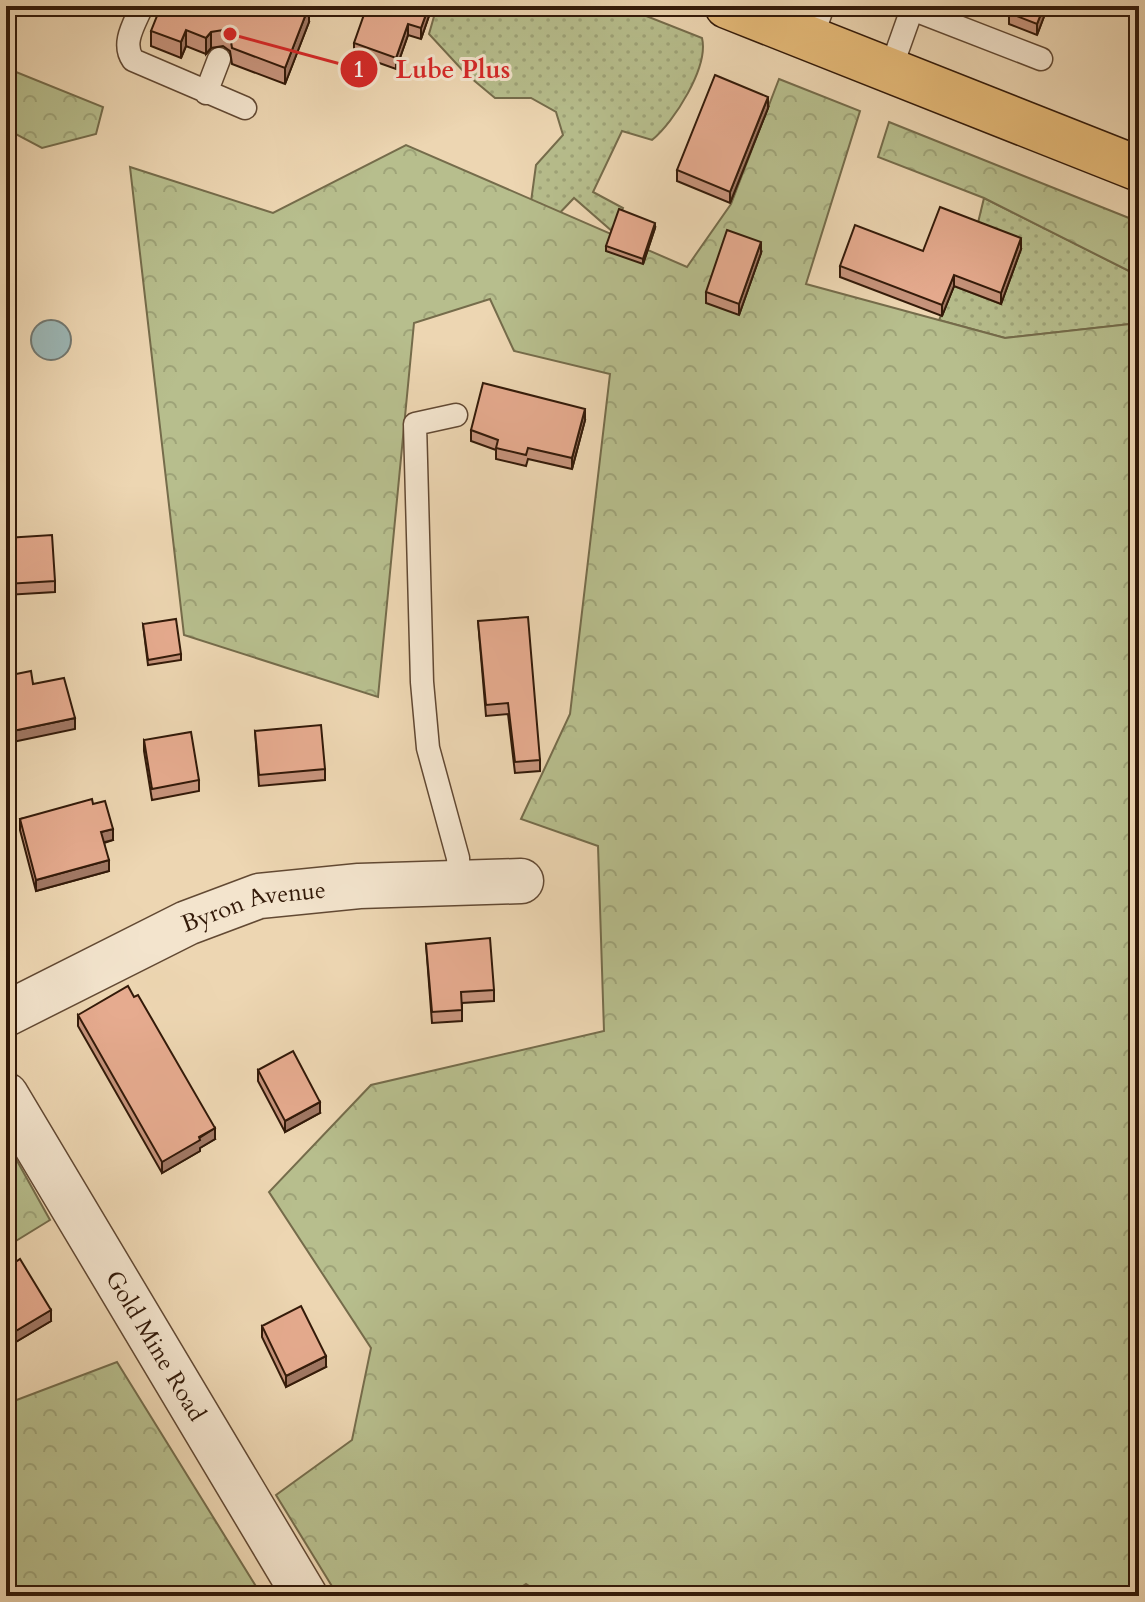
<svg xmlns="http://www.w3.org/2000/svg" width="1145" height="1602" viewBox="0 0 1145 1602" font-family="Cardo,serif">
<defs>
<pattern id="grass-dots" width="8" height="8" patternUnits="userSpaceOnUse" patternTransform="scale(2)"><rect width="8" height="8" fill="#b7be8d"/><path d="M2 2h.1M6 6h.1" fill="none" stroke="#9ea378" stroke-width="1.8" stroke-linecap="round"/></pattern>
<pattern id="forest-crowns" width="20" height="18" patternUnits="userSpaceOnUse" patternTransform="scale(2)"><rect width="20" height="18" fill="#b7be8d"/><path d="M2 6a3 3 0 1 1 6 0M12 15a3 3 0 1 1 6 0" fill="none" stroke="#9ea378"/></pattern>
</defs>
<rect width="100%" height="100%" fill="#edd6b2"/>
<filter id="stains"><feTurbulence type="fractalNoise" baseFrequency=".0025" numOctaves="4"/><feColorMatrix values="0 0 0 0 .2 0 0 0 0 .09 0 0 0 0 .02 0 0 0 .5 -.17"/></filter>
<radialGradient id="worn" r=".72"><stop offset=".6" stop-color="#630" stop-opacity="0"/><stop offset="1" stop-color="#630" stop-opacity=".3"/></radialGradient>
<!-- grass -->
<path fill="url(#grass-dots)" stroke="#756c4b" stroke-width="2" d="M437,6H621L702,38C709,67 674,122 652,140L622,131L593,192L623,208L613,232L574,198L553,220L530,209L536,165L563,135L556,112L531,98H495L465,73L429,34Z
M984,198L1139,276V323L1005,338L939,320L954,286L1001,304L976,231Z"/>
<!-- forest -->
<path fill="url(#forest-crowns)" stroke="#756c4b" stroke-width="2" d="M6,34L11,70L103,107L96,134L42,148L6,129Z
M779,79L860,111L806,284L1005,338L1139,323V1596H544L526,1584L508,1596H338L276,1495L352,1440L371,1348L269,1192L371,1085L604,1031L598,846L521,819L570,714L610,374L514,351L490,299L414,323L378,697L184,635L130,167L273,213L406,145L687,267L731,204Z
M889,122L1139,222V276L984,198L878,157Z
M6,1141L50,1220L6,1247Z
M117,1362L262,1596H6V1404Z"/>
<!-- water -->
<path fill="#9cb7b6" stroke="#727871" stroke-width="2" d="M31 340a20 20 0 1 1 40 0a20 20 0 1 1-40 0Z"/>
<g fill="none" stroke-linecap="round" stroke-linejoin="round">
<defs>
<path id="service" d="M142,6C135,23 121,43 133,60L245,108
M912,9L1041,59
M811,40L823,6
M890,71L912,9L903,6
M206,93L219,59
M456,415L415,424L422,682L428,748L458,858L459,882"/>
<g id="minor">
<path id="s1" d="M6,1014L187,923L259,896L359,886L521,881"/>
</g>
<g id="tertiary">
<path id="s2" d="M6,1095L305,1596"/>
</g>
<path id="primary" d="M727,6L1139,169"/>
</defs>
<!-- service casing -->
<use href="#service" stroke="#624933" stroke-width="25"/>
<!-- minor casing -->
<use href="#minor" stroke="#624933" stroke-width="47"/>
<!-- tertiary casing -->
<use href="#tertiary" stroke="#624933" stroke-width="47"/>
<!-- primary casing -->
<use href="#primary" stroke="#331a09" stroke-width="47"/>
<!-- service -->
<use href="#service" stroke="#f3e4cd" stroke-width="22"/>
<!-- minor -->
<use href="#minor" stroke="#f3e4cd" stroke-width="44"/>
<!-- tertiary -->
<use href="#tertiary" stroke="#f3e4cd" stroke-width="44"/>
<!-- primary -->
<use href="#primary" stroke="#e6bb79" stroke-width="44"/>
</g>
<!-- wall -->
<path fill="#c6937b" stroke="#331a09" stroke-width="2" d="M431,6V10L421,39L408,35L396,69L354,54V43Z
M1048,6L1037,35L1009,24V13Z
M309,22L285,84L232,64L230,51L223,46L211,48L206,54L186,46L181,58L151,46V31Z
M768,108L730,203L677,181V170Z
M655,228L643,264L606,251V246Z
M1021,249L1001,304L954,286L942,316L840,277V266L923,251Z
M761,253L739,315L706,303V292Z
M585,420L572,469L528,459L526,466L496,459V450L471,441V430Z
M6,538L55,581V592L6,595Z
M478,621L540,760V771L515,773L508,714L486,716Z
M143,624L181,654V660L148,665Z
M255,731L325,769V780L259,786Z
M144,740L199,780V791L152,800L144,751Z
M93,804L113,840L104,843L109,871L36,891L20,830V819Z
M426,944L494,990V1001L462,1003V1021L432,1023Z
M78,1015L215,1139L200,1148V1151L162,1173L78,1026Z
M258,1070L320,1113L285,1132L258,1081Z
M6,1256L51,1321L9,1346L6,1341Z
M262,1326L326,1367L286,1387L262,1337Z"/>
<!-- shaded-wall -->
<path fill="#a17864" stroke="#331a09" stroke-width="2" d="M309,6V22L285,84V68Z
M429,6H431V10L421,39V28Z
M1044,6H1048L1037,35V24Z
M408,24V35L396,69V58Z
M186,30V46L181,58V42Z
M211,32V48L206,54V38Z
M768,97V108L730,203V192Z
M655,223V228L643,264V259Z
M1021,238V249L1001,304V293Z
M761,242V253L739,315V304Z
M954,275V286L942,316V305Z
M585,409V420L572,469V458Z
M75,718V729L8,743V732Z
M113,829V840L101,843V832Z
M109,860V871L36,891V880Z
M320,1102V1113L285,1132V1121Z
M215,1128V1139L200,1148V1151L162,1173V1162Z
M51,1310V1321L9,1346V1335Z
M326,1356V1367L286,1387V1376Z"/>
<!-- building -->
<path fill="#e6ab8f" stroke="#331a09" stroke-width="2" d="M161,6H309L285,68L232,48L230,35L223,30L211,32L206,38L186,30L181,42L151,31Z
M367,6H429L421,28L408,24L396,58L354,43Z
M1012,6H1044L1037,24L1009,13Z
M715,75L768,97L730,192L677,170Z
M940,207L1021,238L1001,293L954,275L942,305L840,266L855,225L923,251Z
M619,209L655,223L643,259L606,246Z
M727,230L761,242L739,304L706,292Z
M483,383L585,409L572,458L528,448L526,455L496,448L498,440L471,430Z
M52,535L55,581L6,584V538Z
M528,617L540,760L515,762L508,703L486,705L478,621Z
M176,619L181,654L148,660L143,624Z
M31,671L33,684L64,678L75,718L8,732L6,722V676Z
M321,725L325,769L259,775L255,731Z
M191,732L199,780L152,789L144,740Z
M92,799L93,804L105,801L113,829L101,832L109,860L36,880L20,819Z
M490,938L494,990L461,992L462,1010L432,1012L426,944Z
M128,986L134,997L138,995L215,1128L199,1137L200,1140L162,1162L78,1015Z
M293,1051L320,1102L285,1121L258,1070Z
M9,1254L14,1263L20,1259L51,1310L9,1335L6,1330V1256Z
M301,1306L326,1356L286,1376L262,1326Z"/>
<g text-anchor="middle" stroke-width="6" stroke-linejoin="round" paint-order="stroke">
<!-- street labels -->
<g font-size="24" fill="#331a09" stroke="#f3e4cd">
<text dy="8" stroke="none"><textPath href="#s1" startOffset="272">Byron Avenue</textPath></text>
<text dy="8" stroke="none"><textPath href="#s2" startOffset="292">Gold Mine Road</textPath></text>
</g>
</g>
<!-- callouts -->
<path fill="none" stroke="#d62828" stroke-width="3" d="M230 34L359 69"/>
<g fill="#d62828" stroke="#f3e4cd" stroke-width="3">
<circle cx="230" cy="34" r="8"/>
<circle cx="359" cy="69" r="20"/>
</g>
<g font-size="24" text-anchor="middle" font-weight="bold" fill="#fff">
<text x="359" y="77">1</text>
</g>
<g font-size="26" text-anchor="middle" font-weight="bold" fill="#d62828" stroke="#f3e4cd" stroke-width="6" stroke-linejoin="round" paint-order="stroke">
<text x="453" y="78">Lube Plus</text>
</g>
<!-- margin -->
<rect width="1145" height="1602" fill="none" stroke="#edd6b2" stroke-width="32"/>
<rect x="8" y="8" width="1129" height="1586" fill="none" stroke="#331a09" stroke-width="4"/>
<rect x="16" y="16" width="1113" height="1570" fill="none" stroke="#331a09" stroke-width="2"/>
<rect width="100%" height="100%" filter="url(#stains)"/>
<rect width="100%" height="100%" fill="url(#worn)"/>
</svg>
